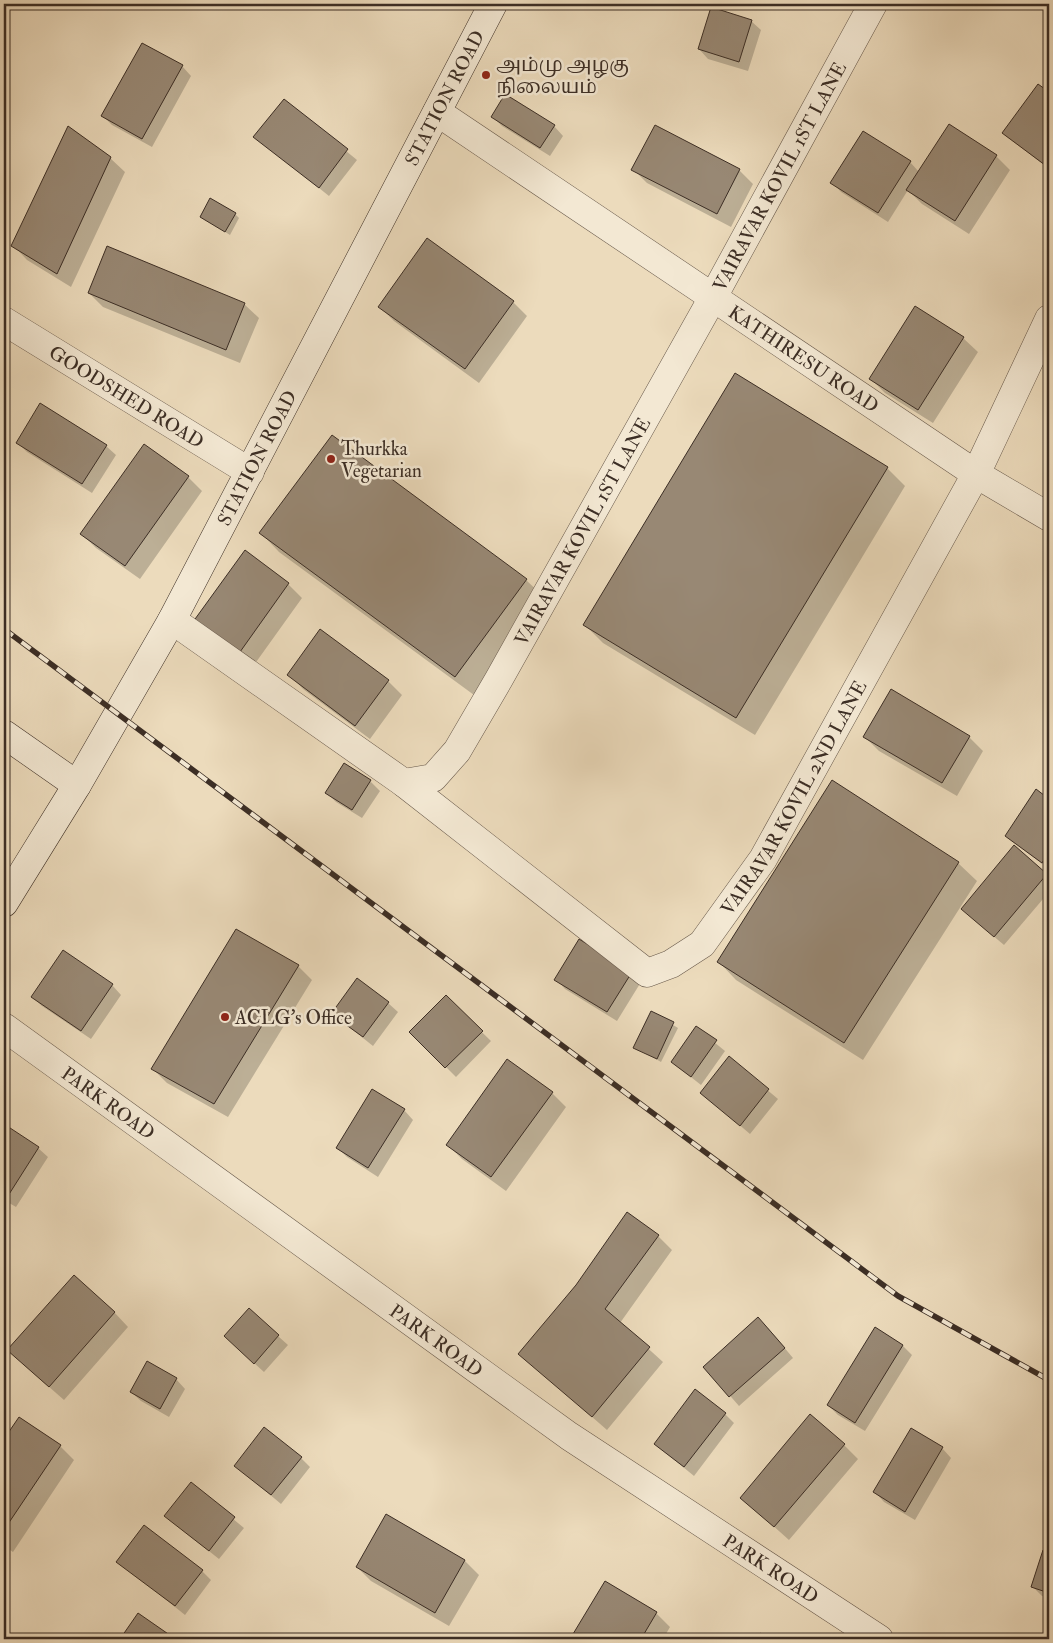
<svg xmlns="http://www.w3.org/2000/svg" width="1053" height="1643" viewBox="0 0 1053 1643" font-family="'IM FELL Double Pica','Noto Serif Tamil',serif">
<rect width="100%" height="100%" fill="#ecdbbc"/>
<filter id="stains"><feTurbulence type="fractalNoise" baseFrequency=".004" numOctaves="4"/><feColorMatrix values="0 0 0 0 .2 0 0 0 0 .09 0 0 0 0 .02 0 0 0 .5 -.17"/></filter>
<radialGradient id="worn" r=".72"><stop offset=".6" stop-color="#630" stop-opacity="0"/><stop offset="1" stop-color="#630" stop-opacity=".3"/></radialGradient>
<!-- shadow -->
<path fill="#0003" d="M751,21L761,30L748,71L708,59L699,49Z
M182,66L191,76L152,147L112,125L103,116Z
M1038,85L1049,93V169L1003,133Z
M284,100L357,160L329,196L255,137Z
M493,117L554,126L563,136L550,156L502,126Z
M863,132L910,162L919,172L996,156L1010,170L969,234L922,204L908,190L888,222L841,192L832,182Z
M110,158L125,172L71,287L27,260L13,245Z
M633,169L739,170L753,184L731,227L647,183Z
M235,214L239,218L230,235L201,217Z
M89,293L244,304L259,318L240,363L103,307Z
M513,302L527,316L479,383L394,321L380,307Z
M963,338L978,352L933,423L885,393L871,379Z
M332,436L526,580L545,598L474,695L279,552L261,533Z
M17,442L106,446L116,455L92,493L27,452Z
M145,446L188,477L202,491L140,579L96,548L82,534Z
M887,468L905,486L755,735L603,643L584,624Z
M288,584L302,598L249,672L206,640Z
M289,674L388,681L402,695L370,739L303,689Z
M865,737H969L983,751L957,796L879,751Z
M370,781L380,791L362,818L336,802L327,793Z
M1036,791L1049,801V869L1006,836Z
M958,863L977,881L863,1060L736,980L718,961Z
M1046,874L1049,877V892L1004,945L972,918Z
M236,930L298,966L312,980L228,1117L167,1083L153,1069Z
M579,941L641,982L617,1021L565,989L556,979Z
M112,985L121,995L91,1039L42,1006L32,997Z
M446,997L491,1041L456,1077L411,1032Z
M388,1003L398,1012L373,1046L333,1014Z
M652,1012L678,1028L661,1062L635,1047Z
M697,1028L725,1051L701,1085L672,1062Z
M729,1058L778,1099L750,1134L702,1093Z
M552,1093L566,1107L506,1191L462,1159L448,1145Z
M404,1110L413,1120L378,1177L347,1157L337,1147Z
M4,1126L38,1148L48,1157L16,1207L4,1200Z
M658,1236L672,1250L620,1323L663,1362L607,1430L520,1354Z
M249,1310L288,1345L264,1372L235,1346Z
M114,1312L128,1327L64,1400L23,1364Z
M768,1328L793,1358L739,1406L705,1367Z
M875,1329L903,1346L912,1355L865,1431L838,1415L828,1405Z
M176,1379L185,1389L169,1417L141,1401L131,1392Z
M725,1414L734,1423L694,1476L655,1444Z
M19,1419L60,1446L74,1460L13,1552L4,1546V1442Z
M844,1445L858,1459L789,1540L742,1498Z
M942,1448L951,1458L915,1520L884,1502L875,1492Z
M301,1458L310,1467L281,1504L236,1466Z
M191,1484L244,1528L219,1559L176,1525Z
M387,1516L465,1561L479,1575L449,1626L371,1581L357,1567Z
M1044,1552L1049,1554V1598L1042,1596L1032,1586Z
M118,1561L202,1571L211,1580L185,1615Z
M605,1582L656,1613L670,1627L663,1639H572Z
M138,1615L174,1639H122Z"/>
<!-- building -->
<path fill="#988874" stroke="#3c2e25" d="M711,7L752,20L739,62L698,49Z
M142,43L183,65L142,139L101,116Z
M1038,84L1049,92V168L1002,133Z
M505,94L555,125L540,148L491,117Z
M284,99L348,149L319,188L253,137Z
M949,124L997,155L955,221L906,190Z
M655,125L740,169L717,214L631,170Z
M68,126L111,157L57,274L11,246Z
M863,131L911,161L878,213L830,183Z
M210,198L236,213L225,232L200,217Z
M427,238L514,301L465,369L378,307Z
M107,246L245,303L226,350L88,293Z
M915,306L964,337L918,410L869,379Z
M735,373L888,467L736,718L583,625Z
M40,403L107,445L82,484L16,443Z
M332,435L527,579L455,677L259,533Z
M144,444L189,476L125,566L80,534Z
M245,550L289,583L235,659L190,626Z
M320,629L389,680L355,726L287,675Z
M891,689L970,736L942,783L863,737Z
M344,763L371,780L352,810L325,793Z
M832,780L959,862L844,1043L717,962Z
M1036,789L1049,799V851L1042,863L1005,836Z
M1014,845L1047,874L994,937L961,909Z
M236,929L299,965L214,1104L151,1069Z
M579,939L632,972L607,1012L554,980Z
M63,950L113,984L81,1031L31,997Z
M357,978L389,1002L363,1037L331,1014Z
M446,995L483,1031L445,1068L409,1032Z
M651,1011L674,1022L657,1059L633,1048Z
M696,1026L717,1040L691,1077L671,1062Z
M729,1056L769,1089L740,1126L700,1093Z
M507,1059L553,1092L491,1177L446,1145Z
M372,1089L405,1109L368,1168L336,1148Z
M4,1124L39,1147L6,1199L4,1198Z
M627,1212L659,1235L605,1309L650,1347L592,1417L518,1354L576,1285Z
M74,1275L115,1312L49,1387L7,1350Z
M249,1308L279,1335L254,1364L224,1336Z
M758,1317L785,1348L729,1397L703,1367Z
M875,1327L903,1345L855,1423L827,1405Z
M147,1361L177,1378L160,1409L130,1392Z
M695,1389L726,1413L684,1467L654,1444Z
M810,1414L845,1444L774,1527L740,1498Z
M19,1417L61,1445L4,1530V1439Z
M264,1427L302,1457L271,1495L234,1466Z
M911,1428L943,1447L905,1512L873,1492Z
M191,1482L235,1517L209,1551L164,1516Z
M386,1514L465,1560L435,1613L356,1567Z
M144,1525L203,1570L175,1606L116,1562Z
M1043,1550L1049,1552V1593L1031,1587Z
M605,1581L657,1612L641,1639H570Z
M138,1613L174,1638V1639H120Z
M760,1633L768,1639H755Z"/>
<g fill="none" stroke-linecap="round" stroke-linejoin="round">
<defs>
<g id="street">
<path id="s1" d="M437,112L976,474L1049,517"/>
<path id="s2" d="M4,321L250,472"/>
<path id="s3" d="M172,620L404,783L433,778L457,751L499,679L712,299L873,4"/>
<path id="s4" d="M404,783L647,973L671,964L702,944L763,859L976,474L1049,319"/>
<path id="s5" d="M4,1027L569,1436L879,1639"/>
</g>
<g id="secondary">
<path d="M4,734L77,785"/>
<path id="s6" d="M4,903L77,785L172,620L493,4"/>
</g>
</defs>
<!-- street casing -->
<use href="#street" stroke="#68594b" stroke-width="29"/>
<!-- secondary casing -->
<use href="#secondary" stroke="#3c2e25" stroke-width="29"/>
<!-- street -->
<use href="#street" stroke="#f3e8d3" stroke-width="28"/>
<!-- secondary -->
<use href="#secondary" stroke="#f3e8d3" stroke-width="28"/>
<defs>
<path id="rail" d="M4,629L898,1296L1049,1380"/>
</defs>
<!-- rail casing -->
<use href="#rail" stroke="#3c2e25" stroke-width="5.5"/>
<!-- rail -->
<use href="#rail" stroke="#f3e8d3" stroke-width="4" stroke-dasharray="11" stroke-linecap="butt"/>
</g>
<!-- markers -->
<g fill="#8f2418" stroke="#f3e8d3" stroke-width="2">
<circle cx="486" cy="75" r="5"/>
<circle cx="331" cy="459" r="5"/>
<circle cx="225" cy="1017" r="5"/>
</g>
<g text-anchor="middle" stroke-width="5" stroke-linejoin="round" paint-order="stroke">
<!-- poi labels -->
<g font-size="19" fill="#3c2e25" stroke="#f3e8d3" text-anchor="start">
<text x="496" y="71">அம்மு அழகு<tspan x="496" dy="22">நிலையம்</tspan></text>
<text x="341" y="455">Thurkka<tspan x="341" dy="22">Vegetarian</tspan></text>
<text x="235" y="1024">ACLG's Office</text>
</g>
<!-- street labels -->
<g font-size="19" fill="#3c2e25" stroke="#f3e8d3">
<text dy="7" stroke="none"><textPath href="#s6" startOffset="918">STATION ROAD</textPath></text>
<text dy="7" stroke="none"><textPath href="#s3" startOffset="1008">VAIRAVAR KOVIL 1ST LANE</textPath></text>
<text dy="7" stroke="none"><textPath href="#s1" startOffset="442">KATHIRESU ROAD</textPath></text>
<text dy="7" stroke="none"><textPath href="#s2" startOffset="144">GOODSHED ROAD</textPath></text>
<text dy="7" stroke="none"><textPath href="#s6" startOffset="512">STATION ROAD</textPath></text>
<text dy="7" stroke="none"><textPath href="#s3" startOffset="602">VAIRAVAR KOVIL 1ST LANE</textPath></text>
<text dy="7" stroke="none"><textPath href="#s4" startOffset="544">VAIRAVAR KOVIL 2ND LANE</textPath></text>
<text dy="7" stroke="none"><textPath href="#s5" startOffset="129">PARK ROAD</textPath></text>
<text dy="7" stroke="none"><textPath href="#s5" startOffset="534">PARK ROAD</textPath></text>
<text dy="7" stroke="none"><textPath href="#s5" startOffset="939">PARK ROAD</textPath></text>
</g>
</g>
<!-- margin -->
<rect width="1053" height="1643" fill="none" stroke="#ecdbbc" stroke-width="20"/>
<rect x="5" y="5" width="1043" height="1633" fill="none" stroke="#3c2e25" stroke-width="2.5"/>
<rect x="10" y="10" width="1033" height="1623" fill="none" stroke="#3c2e25"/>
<rect width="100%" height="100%" filter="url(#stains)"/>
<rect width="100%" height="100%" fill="url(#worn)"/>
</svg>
